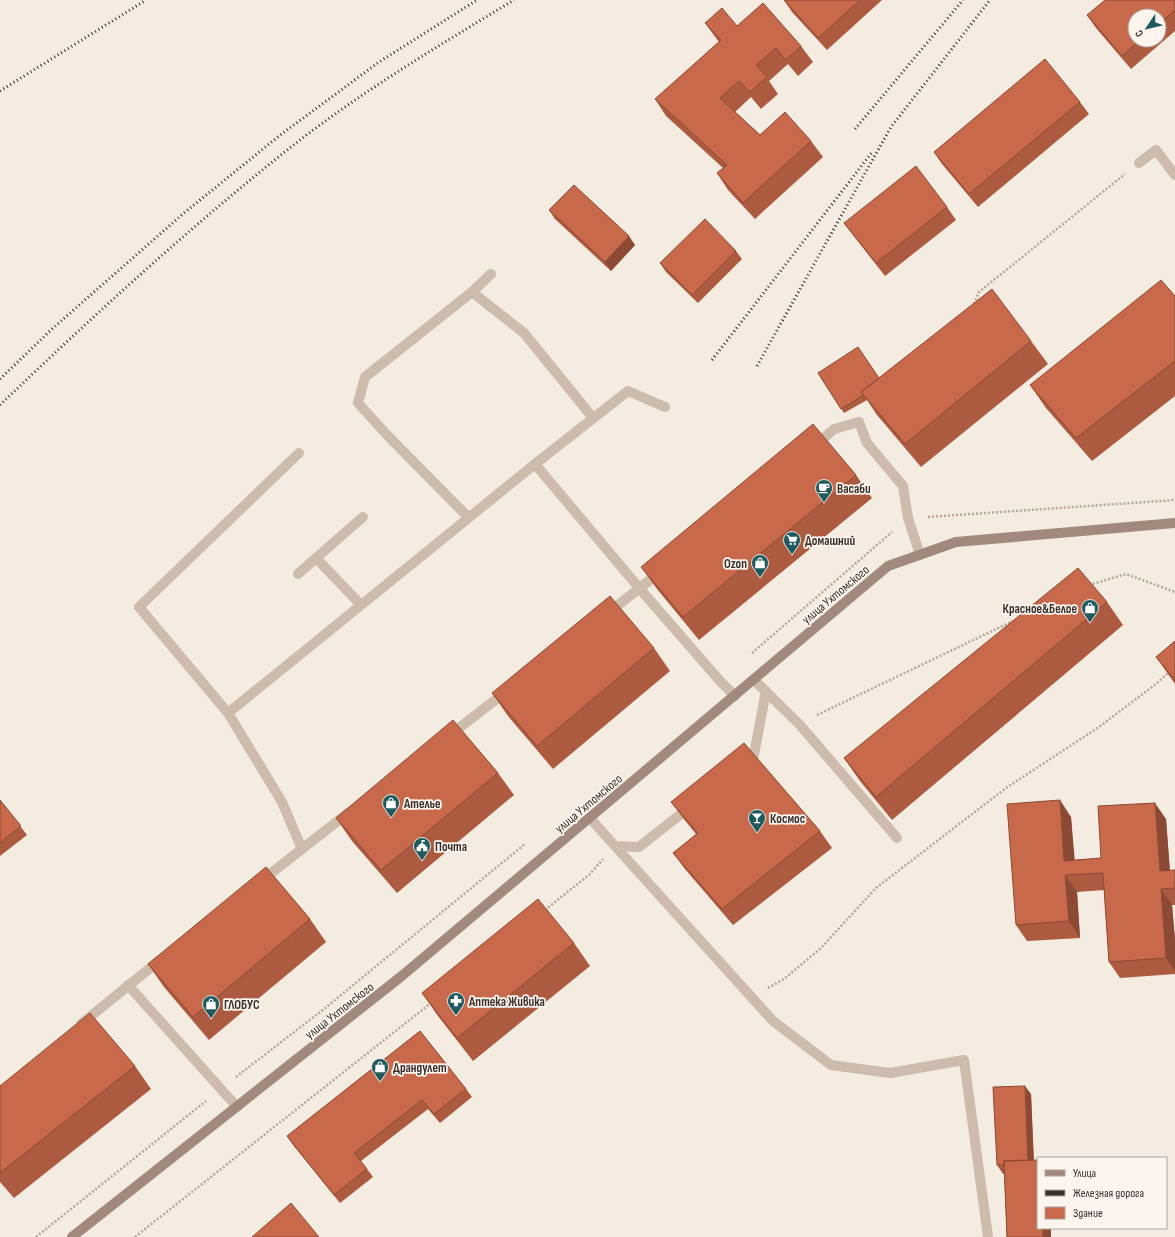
<svg xmlns="http://www.w3.org/2000/svg" width="1175" height="1237" viewBox="0 0 1175 1237" font-family="'Sofia Sans Condensed',sans-serif">
<rect width="100%" height="100%" fill="#f4ebe1"/>
<g fill="none" stroke-linecap="round" stroke-linejoin="round">
<!-- path -->
<path stroke="#b9a596" stroke-width="2.5" stroke-dasharray="2 2" stroke-linecap="butt" d="M974,304L979,292L1125,174
M928,517L1175,500
M1089,585L1126,574L1175,592
M752,653L892,532
M817,715L1013,621
M545,910L590,874L603,859
M768,988L784,979L821,948L876,888L1006,788L1099,727L1156,684L1169,672
M236,1077L324,1009L525,844
M36,1237L206,1101
M135,1237L431,1003"/>
<!-- service -->
<path stroke="#cdbbac" stroke-width="10" d="M1139,163L1156,150L1175,175
M491,274L472,292L524,333L593,418
M815,446L834,429L859,422L867,443L903,486L908,518L920,555
M299,453L139,607L228,713L282,802L302,849
M535,464L628,391L665,407
M468,517L388,436L358,403L365,377L472,292
M298,574L316,558
M361,605L316,558L363,517
M608,613L660,572
M754,680L800,725L897,838
M228,713L535,464L640,589L720,681L735,696
M450,735L507,691
M744,763L754,755L766,691
M590,818L615,846L639,847L691,806
M615,846L773,1021L831,1065L890,1073L964,1060L988,1237
M261,881L348,813
M128,985L237,1107
M81,1024L160,960"/>
<!-- secondary -->
<path stroke="#a18a7d" stroke-width="10" d="M72,1237L403,975L888,566L956,542L1175,523"/>
<!-- rail -->
<path stroke="#3b302b" stroke-width="3" stroke-dasharray="1 3" stroke-linecap="butt" d="M0,91L146,0
M855,129L963,0
M712,360L873,151
M757,366L891,127L990,0
M0,379L52,329L184,213L279,136L379,62L477,0
M0,405C93,316 190,227 291,147C361,92 438,46 514,0"/>
</g>
<!-- wall -->
<path fill="#ac5a40" fill-rule="evenodd" d="M784,0H882L827,50L792,12Z
M1175,0V31L1131,69L1096,28L1087,15ZM1159,16V40H1135Z
M705,23L737,26L801,46L813,62L798,76L788,64L769,81L778,94L761,109L751,97L735,112L760,135L811,141L823,157L755,219L728,190L717,173L723,168L666,116L655,99L719,42Z
M1080,102L1089,114L978,207L942,164L934,152Z
M947,207L956,220L885,276L853,235L844,223Z
M549,210L635,245L611,271L555,219Z
M736,251L742,259L698,303L666,272L660,263Z
M1175,296V396L1092,461L1046,408L1030,385Z
M1031,341L1048,364L921,467L877,415L867,400L844,413L818,373L879,378Z
M856,475L872,498L699,640L657,589L641,567Z
M1107,602L1123,625L892,820L860,781L844,758Z
M1175,641V684L1156,657Z
M654,648L670,671L553,769L508,716L492,693Z
M498,773L514,795L397,893L352,841L336,818Z
M0,800L27,835L0,856Z
M671,802L820,831L832,848L733,925L685,869L673,853L696,834L683,818Z
M1071,817L1074,860L1101,858L1166,819L1170,871L1175,870V905H1172L1175,940V974L1120,978L1109,962L1104,890L1077,892L1080,938L1027,941L1016,925Z
M310,919L326,942L209,1040L164,987L148,964Z
M574,943L590,966L473,1061L438,1016L422,993Z
M420,1031L466,1089L472,1097L440,1123L428,1109L361,1161L373,1177L340,1203L293,1145L287,1136Z
M135,1066L151,1089L14,1198L0,1182V1086Z
M1031,1094L1034,1160L1038,1228H1051V1237H1007L1004,1174H1003L997,1165Z"/>
<!-- shaded-wall -->
<path fill="#8c4a34" d="M629,236L635,245L611,271L605,262Z
M1060,800L1071,817L1076,875L1064,861Z
M1155,803L1166,819L1171,888L1160,871Z
M1065,875L1077,892L1080,938L1069,921Z
M1161,889L1172,905L1175,940V971L1166,958Z
M1025,1086L1031,1094L1034,1173L1028,1164Z
M1043,1228H1051V1237H1043Z"/>
<!-- building -->
<path fill="#c8694b" stroke="#8c4a34" d="M784,0H860L818,38Z
M1105,0H1175V10L1159,24V16H1135V40H1140L1122,56L1087,15Z
M763,3L801,46L786,60L776,48L756,65L767,77L750,92L739,81L720,98L760,135L785,112L811,141L743,203L717,173L727,165L655,99L721,40L705,23L722,8L737,26Z
M1045,59L1080,102L969,194L934,152Z
M916,166L947,207L876,263L844,223Z
M574,185L629,236L605,262L549,210Z
M705,219L736,251L692,295L660,263Z
M1161,280L1175,296V361L1076,438L1030,385Z
M992,289L1031,341L905,444L861,392Z
M858,347L879,378L861,392L864,395L841,409L818,373Z
M813,424L856,475L683,617L641,567Z
M1078,568L1107,602L876,797L844,758Z
M610,596L654,648L537,746L492,693Z
M1175,641V680L1156,657Z
M453,720L498,773L381,870L336,818Z
M744,743L820,831L722,909L673,853L698,833L671,802Z
M0,800L21,826L0,843Z
M1060,800L1064,861L1101,858L1098,806L1155,803L1160,871L1175,870V888L1161,889L1166,958L1109,962L1103,873L1065,875L1069,921L1016,925L1007,804Z
M266,867L310,919L193,1017L148,964Z
M538,899L574,943L457,1038L422,993Z
M90,1013L135,1066L0,1173V1086Z
M420,1031L466,1089L434,1114L422,1100L354,1153L367,1169L334,1195L287,1136Z
M1025,1086L1028,1160L1004,1161V1165H997L993,1087Z
M1038,1160V1228H1043V1237H1007L1004,1161Z
M291,1203L319,1237H252Z"/>
<!-- icons -->
<defs>
<symbol id="cafe-pin" viewBox="-11 -11 22 30"><path d="M0 17L-7.5 6A9.5 9.5 0 1 1 7.5 6Z" fill="#1f5a5e" stroke="#fbf5ee"/><path d="M-5.5-4.5H6V0H3Q3 3.5 0 3.5H-2.5Q-5.5 3.5-5.5 0ZM3-3.2v2h1.7v-2ZM-6 4.5H4V6H-6Z" fill="#fff"/></symbol>
<symbol id="supermarket-pin" viewBox="-11 -11 22 30"><path d="M0 17L-7.5 6A9.5 9.5 0 1 1 7.5 6Z" fill="#1f5a5e" stroke="#fbf5ee"/><path d="M-6-5.5h2.5l.6 2H6L4.5 2H-2.5L-4.4-4H-6ZM-1.5 3.2a1.3 1.3 0 1 0 .1 0ZM3 3.2a1.3 1.3 0 1 0 .1 0Z" fill="#fff"/></symbol>
<symbol id="shop-pin" viewBox="-11 -11 22 30"><path d="M0 17L-7.5 6A9.5 9.5 0 1 1 7.5 6Z" fill="#1f5a5e" stroke="#fbf5ee"/><path d="M-5-2.5h2.3a2.7 3.5 0 0 1 5.4 0H5L5.5 6h-11ZM-1.5-2.5h3a1.5 2.3 0 0 0-3 0Z" fill="#fff"/></symbol>
<symbol id="bar-pin" viewBox="-11 -11 22 30"><path d="M0 17L-7.5 6A9.5 9.5 0 1 1 7.5 6Z" fill="#1f5a5e" stroke="#fbf5ee"/><path d="M-6-5H6L.8 .8V4.5H3.5V6h-7V4.5H-.8V.8Z" fill="#fff"/></symbol>
<symbol id="civic-pin" viewBox="-11 -11 22 30"><path d="M0 17L-7.5 6A9.5 9.5 0 1 1 7.5 6Z" fill="#1f5a5e" stroke="#fbf5ee"/><path d="M-.6-6.5H3V-4.5H.6V-3L4-1V1h2V6H-6V1h2V-1L-.6-3ZM-1.2 2.5V6h2.4V2.5Z" fill="#fff"/></symbol>
<symbol id="pharmacy-pin" viewBox="-11 -11 22 30"><path d="M0 17L-7.5 6A9.5 9.5 0 1 1 7.5 6Z" fill="#1f5a5e" stroke="#fbf5ee"/><path d="M-2-6h4v4h4v4h-4v4h-4v-4h-4v-4h4Z" fill="#fff"/></symbol>
</defs>
<g fill-rule="evenodd">
<use href="#cafe-pin" x="814" y="478" width="20" height="27"/>
<use href="#supermarket-pin" x="782" y="530" width="20" height="27"/>
<use href="#shop-pin" x="750" y="553" width="20" height="27"/>
<use href="#shop-pin" x="1080" y="598" width="20" height="27"/>
<use href="#shop-pin" x="381" y="793" width="20" height="27"/>
<use href="#bar-pin" x="747" y="808" width="20" height="27"/>
<use href="#civic-pin" x="412" y="836" width="20" height="27"/>
<use href="#pharmacy-pin" x="446" y="991" width="20" height="27"/>
<use href="#shop-pin" x="201" y="994" width="20" height="27"/>
<use href="#shop-pin" x="370" y="1057" width="20" height="27"/>
</g>
<g text-anchor="middle" stroke-width="3.5" stroke-linejoin="round" paint-order="stroke">
<!-- poi labels -->
<g font-size="13" font-weight="bold" fill="#3b302b" stroke="#fbf5ee" text-anchor="start">
<text x="837" y="493">Васаби</text>
<text x="805" y="545">Домашний</text>
<text x="747" y="568" text-anchor="end">Ozon</text>
<text x="1077" y="613" text-anchor="end">Красное&amp;Белое</text>
<text x="404" y="808">Ателье</text>
<text x="770" y="823">Космос</text>
<text x="435" y="851">Почта</text>
<text x="469" y="1006">Аптека Живика</text>
<text x="224" y="1009">ГЛОБУС</text>
<text x="393" y="1072">Драндулет</text>
</g>
<!-- street labels -->
<g font-size="13" fill="#3b302b" stroke="#fbf5ee">
<text transform="translate(835 594) rotate(-40)" y="5">улица Ухтомского</text>
<text transform="translate(588 803) rotate(-40)" y="5">улица Ухтомского</text>
<text transform="translate(339 1010) rotate(-38)" y="5">улица Ухтомского</text>
</g>
</g>
<!-- legend -->
<rect x="1037" y="1157" width="130" height="72" fill="#fbf5ee" stroke="#aea6a0"/>
<rect x="1045" y="1170" width="20" height="6" fill="#a18a7d" stroke="#aea6a0"/>
<text x="1073" y="1177" font-size="12" fill="#3b302b">Улица</text>
<rect x="1045" y="1190" width="20" height="6" fill="#3b302b" stroke="#aea6a0"/>
<text x="1073" y="1197" font-size="12" fill="#3b302b">Железная дорога</text>
<rect x="1045" y="1207" width="20" height="12" fill="#c8694b" stroke="#aea6a0"/>
<text x="1073" y="1217" font-size="12" fill="#3b302b">Здание</text>
<!-- north arrow -->
<g transform="translate(1147 28) rotate(235)"><circle r="19" fill="#fbf5ee" stroke="#aea6a0"/>
<path d="M0-3L7 15L0 10L-7 15Z" fill="#1f5a5e"/>
<text y="-6" font-size="11" font-weight="bold" text-anchor="middle" fill="#3b302b">С</text>
</g>
</svg>
